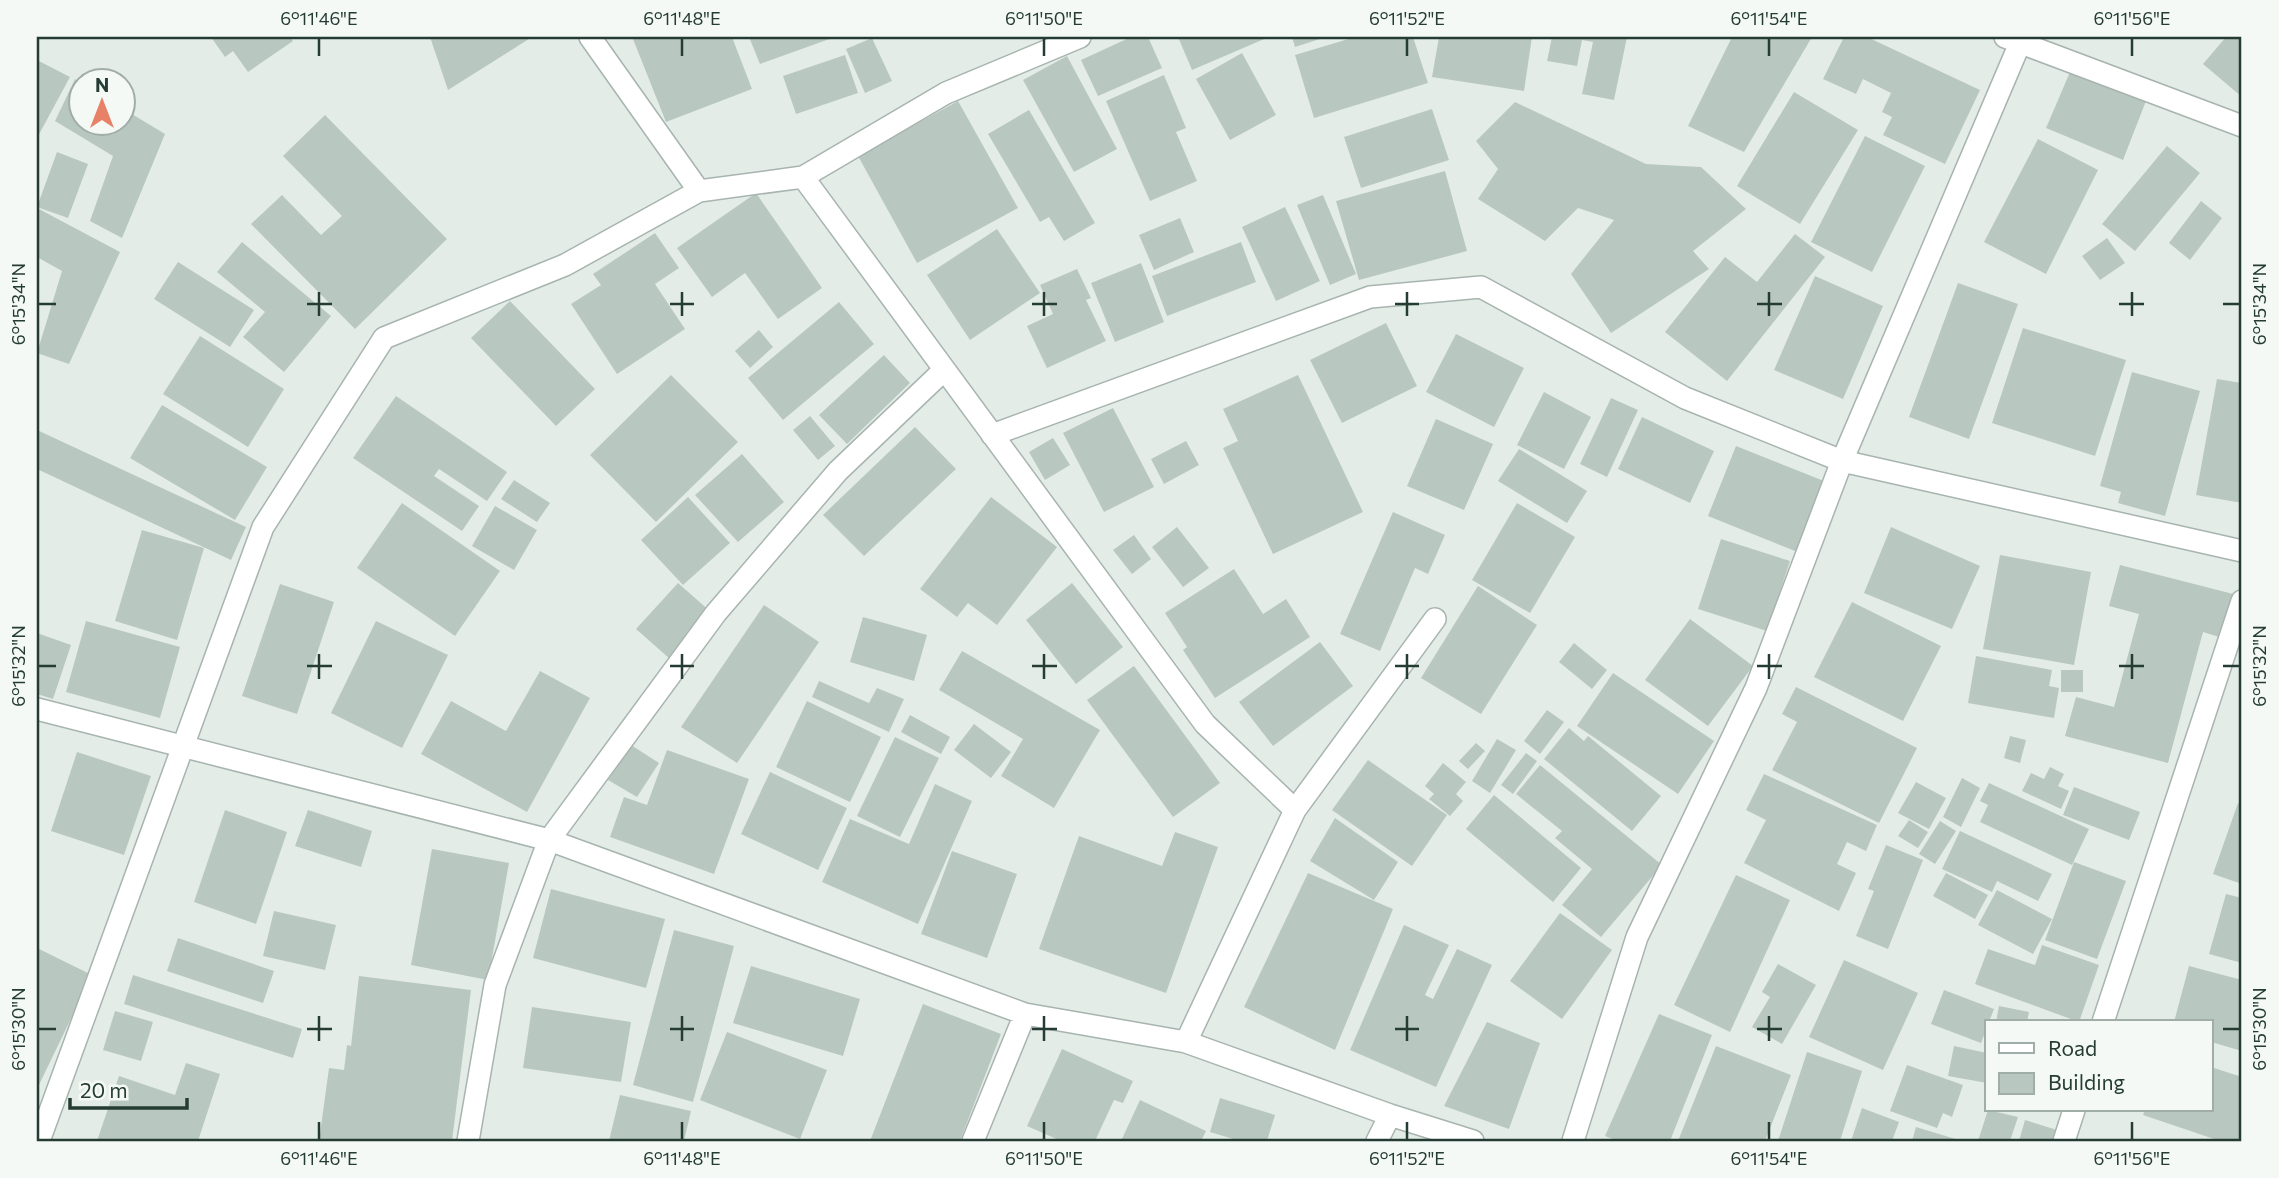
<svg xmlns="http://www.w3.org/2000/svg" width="2279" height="1178" viewBox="0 0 2279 1178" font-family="Commissioner,sans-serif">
<rect width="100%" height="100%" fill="#e4ece8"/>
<!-- building -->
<path fill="#b9c7c1" d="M211,37H290L293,41L248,72L233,51L225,57Z
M430,37H532L448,90Z
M639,37H732L752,89L666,122L633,39Z
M749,37H835L760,64Z
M1131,37H1148L1162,68L1098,96L1081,60Z
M1178,37H1269L1192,70Z
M1292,37H1326L1295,47Z
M1355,37H1413L1428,83L1314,118L1295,55Z
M1439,37H1532L1524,91L1432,77Z
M1552,37H1627L1614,100L1582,94L1593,42L1582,40L1577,66L1547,61Z
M1732,37H1812L1744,152L1688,126Z
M1844,37H1867L1980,90L1945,164L1883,135L1892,117L1882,112L1891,93L1863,79L1856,94L1823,79Z
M2226,37H2242V97L2203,64Z
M872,38L892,81L865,93L846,49Z
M1242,53L1276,115L1230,140L1196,79Z
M845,55L858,93L796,114L783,76Z
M1067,56L1117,149L1074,172L1023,80Z
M37,60L70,77L37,138Z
M2070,72L2146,101L2123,160L2046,128Z
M1164,75L1186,128L1176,132L1197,181L1150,201L1106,101Z
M75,79L80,82V122H122V108L165,134L122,238L90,221L113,156L55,121Z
M1794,92L1858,130L1800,224L1737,186Z
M958,101L1018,208L917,263L858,156Z
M1515,102L1646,164L1701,167L1746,209L1693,251L1709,269L1611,333L1571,274L1614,220L1578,208L1545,241L1478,199L1498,169L1476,141Z
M1432,109L1449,160L1361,188L1344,137Z
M1029,110L1095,223L1064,241L1049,217L1040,222L988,134Z
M325,115L447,239L355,329L251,224L282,195L321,235L342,216L283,156Z
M1865,136L1925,166L1872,272L1811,242Z
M2038,139L2098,170L2046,274L1984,242Z
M2167,146L2200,173L2135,251L2102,224Z
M57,152L88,164L68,218L37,207Z
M1445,171L1467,251L1359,280L1336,201Z
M756,193L822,288L778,319L745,273L712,297L677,248Z
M1323,195L1356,274L1330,285L1297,205Z
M2201,201L2222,218L2190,260L2169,243Z
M1285,207L1320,281L1276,301L1242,227Z
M37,208L120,252L69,364L37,353L62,271L37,257Z
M1180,218L1194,252L1154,270L1139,235Z
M997,229L1040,293L970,340L927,275Z
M655,233L679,268L655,284L685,329L617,374L571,304L601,285L593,274Z
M1795,234L1825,257L1727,381L1665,332L1725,257L1757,282Z
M2107,238L2125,263L2100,280L2082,256Z
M242,242L331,316L284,372L243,337L265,312L217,272Z
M1241,242L1256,282L1167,316L1152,276Z
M178,262L254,310L230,347L154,299Z
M1141,263L1164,322L1115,342L1091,283Z
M1077,269L1091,298L1086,300L1106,341L1047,368L1027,326L1053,314L1040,285Z
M1815,276L1883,306L1843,399L1774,370Z
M1958,283L2018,304L1969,439L1909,417Z
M510,301L595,389L556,426L471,338Z
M839,302L874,344L783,420L748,378Z
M1386,323L1417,386L1342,423L1310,360Z
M2023,328L2126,360L2095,456L1992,423Z
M759,330L773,347L750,368L735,351Z
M1456,334L1524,368L1494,427L1426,392Z
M200,336L284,389L248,447L163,394Z
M884,355L910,383L847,444L819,415Z
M2132,372L2200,391L2165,516L2118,503L2121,492L2100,486Z
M671,375L738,442L656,522L590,455Z
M1298,375L1363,512L1273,554L1223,448L1238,441L1223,409Z
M2217,379L2242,383V503L2196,495Z
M1544,392L1591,417L1564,469L1517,445Z
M396,396L507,472L487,501L439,469L434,476L479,506L462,531L353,458Z
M1611,398L1638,410L1607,477L1580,464Z
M162,405L267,467L235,520L130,458Z
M1113,408L1154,487L1104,512L1063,433Z
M810,416L835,446L818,460L793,430Z
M1642,417L1714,451L1690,503L1618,469Z
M1436,419L1493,444L1464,510L1407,486Z
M915,427L956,469L864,556L823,515Z
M37,430L246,527L231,560L37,469Z
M1053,438L1070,465L1045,480L1029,452Z
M1186,441L1199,465L1164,484L1151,459Z
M1736,446L1829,483L1800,553L1708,516Z
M1519,449L1587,491L1567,523L1498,481Z
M742,454L784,502L738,542L695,495Z
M514,480L550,503L537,522L501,499Z
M688,497L730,543L683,585L641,540Z
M991,497L1057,547L997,625L968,603L957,617L920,589Z
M402,503L500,571L455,636L357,568Z
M1517,503L1575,537L1530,613L1472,580Z
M495,506L537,530L514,570L472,546Z
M1393,512L1445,535L1428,574L1415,568L1380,651L1340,634Z
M1177,527L1209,568L1183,587L1152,547Z
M1891,527L1980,566L1952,629L1864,593Z
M142,530L204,548L177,640L115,621Z
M1134,535L1151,559L1132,574L1113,550Z
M1721,539L1790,561L1767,631L1698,609Z
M2000,555L2091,572L2074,665L1983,649Z
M2120,565L2241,596L2229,640L2203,632L2168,763L2065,736L2076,697L2114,707L2139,614L2109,606Z
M1234,569L1263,614L1286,599L1310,637L1215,698L1183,650L1187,647L1165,613Z
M678,583L712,613L670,659L636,629Z
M1072,583L1123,647L1076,684L1026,620Z
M280,584L334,602L297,714L242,696Z
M1478,586L1537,625L1481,714L1421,678Z
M1852,602L1941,646L1903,721L1814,677Z
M764,605L819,642L737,763L681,727Z
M863,617L927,635L914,681L850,662Z
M1690,619L1753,666L1708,726L1645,680Z
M86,621L180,647L160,718L66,692Z
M376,621L448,655L402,748L331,713Z
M37,633L71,645L53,699L37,694Z
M1320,642L1353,686L1273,746L1239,702Z
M1574,643L1607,670L1592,689L1559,662Z
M962,651L1100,730L1054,808L1001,776L1023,739L939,690Z
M1976,656L2052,670L2049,686L2059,688L2054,718L1968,703Z
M1134,666L1220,783L1173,817L1087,700Z
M2061,670H2083V692H2061Z
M540,671L590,698L527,812L421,754L451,701L506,731Z
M1613,673L1714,741L1678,794L1577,726Z
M819,681L869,703L877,688L904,699L889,732L812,697Z
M1796,687L1917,748L1879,823L1772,770L1797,722L1782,714Z
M807,701L881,737L850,802L776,767Z
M1547,710L1564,722L1540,754L1524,741Z
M910,715L950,737L941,754L901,732Z
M974,724L1011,752L991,778L954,750Z
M1569,728L1584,741L1588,736L1661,796L1632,831L1544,759Z
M2010,736L2026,740L2020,763L2004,758Z
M895,737L939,758L900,837L857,816Z
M1497,739L1516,750L1490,793L1472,781Z
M1476,743L1485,751L1468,769L1459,761Z
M631,745L659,763L637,797L608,780Z
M667,750L749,779L714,874L610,837L624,797L647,805Z
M77,752L151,776L124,855L51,831Z
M1526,753L1537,761L1513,794L1501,785Z
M1368,760L1447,815L1412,866L1332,810Z
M1443,763L1466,782L1456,794L1463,801L1450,816L1429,799L1434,794L1425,786Z
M1540,765L1662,865L1601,937L1562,905L1592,869L1555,838L1562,831L1516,794Z
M2050,767L2064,774L2058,786L2069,791L2061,809L2022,791L2031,773L2044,779Z
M770,772L847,808L818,870L741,834Z
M1764,774L1877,825L1866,851L1847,842L1837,864L1856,873L1839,911L1744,863L1766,820L1746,810Z
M1962,778L1980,788L1961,827L1943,817Z
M1916,782L1946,798L1929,829L1898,813Z
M1989,783L2089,829L2072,865L1980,822L1988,805L1980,801Z
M935,784L972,801L918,924L822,882L850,819L909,844Z
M2074,787L2140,812L2129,840L2063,815Z
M1494,795L1581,868L1553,902L1466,829Z
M2238,803L2242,805V884L2213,874Z
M225,810L287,832L256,924L194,902Z
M308,810L372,831L361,867L295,846Z
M1335,818L1398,862L1374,900L1310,861Z
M1909,820L1928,832L1918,848L1898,836Z
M1940,821L1956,831L1935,864L1919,854Z
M1960,831L2052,874L2038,901L1997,881L1992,892L1942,869Z
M1175,832L1218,847L1166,993L1039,949L1079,836L1162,866Z
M1886,845L1923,860L1888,949L1856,936L1874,891L1868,889Z
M432,849L509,863L488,980L411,965Z
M952,851L1017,874L987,958L921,934Z
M2074,862L2126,881L2097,959L2045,940Z
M1308,873L1393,909L1335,1050L1244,1007Z
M1946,873L1988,895L1975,919L1933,896Z
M1736,875L1790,900L1730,1032L1674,1005Z
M551,889L665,919L646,988L533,958Z
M1997,890L2052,919L2033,954L1978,925Z
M2226,894L2242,898V963L2209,954Z
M274,911L336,925L325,970L263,956Z
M1560,913L1612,950L1562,1019L1510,981Z
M1404,925L1449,945L1425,995L1433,999L1457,949L1492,965L1436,1087L1350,1050Z
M674,930L734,946L693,1102L633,1085Z
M178,938L274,971L263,1003L167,971Z
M2042,945L2099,965L2079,1022L1975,984L1988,949L2035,965Z
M37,948L92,975L37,1089Z
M1844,960L1918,993L1883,1070L1809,1037Z
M1778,964L1816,985L1782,1044L1752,1027L1770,997L1762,992Z
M751,966L860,999L843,1056L733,1023Z
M2189,966L2242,980V1051L2211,1042V1022H2174Z
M133,975L302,1029L293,1058L124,1004Z
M359,976L471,990L452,1141H319L329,1068L344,1070L347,1045L351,1046Z
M1944,990L1994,1009L1981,1043L1931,1024Z
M923,1004L1001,1034L960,1141H870Z
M1999,1006L2029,1012L2027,1022H1996Z
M532,1007L631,1022L621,1082L523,1068Z
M115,1011L153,1022L141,1061L103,1050Z
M1659,1014L1712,1035L1670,1141H1618L1605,1136Z
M1487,1022L1540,1043L1509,1129L1444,1106Z
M727,1032L827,1070L800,1139L700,1100Z
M1716,1046L1791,1075L1765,1141H1678Z
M1954,1046L1987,1053V1083L1948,1076Z
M1062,1049L1133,1081L1123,1103L1114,1100L1095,1141H1061L1027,1126Z
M1807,1052L1862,1071L1840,1141H1778Z
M186,1063L220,1074L198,1141H97L119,1076L175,1095Z
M1907,1065L1963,1085L1952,1117L1943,1113L1937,1128L1890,1111Z
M2211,1067L2242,1077V1141H2220L2143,1115L2145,1110H2211Z
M620,1095L691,1111L684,1141H609Z
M1220,1098L1275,1115L1267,1141H1240L1210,1132Z
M1140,1100L1206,1131L1201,1141H1121Z
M1862,1108L1899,1122L1892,1141H1851Z
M1988,1110L2018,1117L2010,1141H1978Z
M2025,1120L2057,1130L2053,1141H2019Z
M1916,1127L1962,1141H1912Z"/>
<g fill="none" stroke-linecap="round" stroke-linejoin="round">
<defs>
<path id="minor" d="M590,37L699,191
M2005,37L2242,126
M803,177L1205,724L1295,810L1186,1042
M992,435L1370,297L1481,287L1685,398L1842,461L2242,551
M37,709L549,840L1025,1014L1186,1042L1390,1115L1473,1141
M1295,810L1435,619
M2103,1022L2242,601
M39,1141L263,527L384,338L565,265L699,191L803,177L946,93L1080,37
M468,1141L495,985L549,840L716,613L838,471L943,371
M973,1141L1025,1014
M1377,1141L1390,1115
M1573,1141L1637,937L1756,688L1842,461L2020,43
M2064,1141L2074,1110"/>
</defs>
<!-- minor casing -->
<use href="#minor" stroke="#a7b4af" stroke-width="24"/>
<!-- minor -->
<use href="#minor" stroke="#fff" stroke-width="21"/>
</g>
<!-- ticks -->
<path fill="none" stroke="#253c35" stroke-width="2.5" d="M319,38V56M682,38V56M1044,38V56M1407,38V56M1769,38V56M2132,38V56M319,292V316M682,292V316M1044,292V316M1407,292V316M1769,292V316M2132,292V316M38,304H56M307,304H332M670,304H694M1032,304H1057M1395,304H1419M1757,304H1782M2119,304H2144M2223,304H2240M319,654V679M682,654V679M1044,654V679M1407,654V679M1769,654V679M2132,654V679M38,666H56M307,666H332M670,666H694M1032,666H1057M1395,666H1419M1757,666H1782M2119,666H2144M2223,666H2240M319,1016V1041M682,1016V1041M1044,1016V1041M1407,1016V1041M1769,1016V1041M38,1029H56M307,1029H332M670,1029H694M1032,1029H1057M1395,1029H1419M1757,1029H1782M2223,1029H2240M319,1122V1140M682,1122V1140M1044,1122V1140M1407,1122V1140M1769,1122V1140M2132,1122V1140"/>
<!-- border -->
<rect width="2279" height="1178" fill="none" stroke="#f4f9f6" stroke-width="77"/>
<!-- legend -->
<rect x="1985" y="1020" width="228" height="91" fill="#f4f9f6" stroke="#a1ada9" stroke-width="2"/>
<rect x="1999" y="1043" width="35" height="10" fill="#ffffff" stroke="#a1ada9" stroke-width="2"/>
<text x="2048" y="1056" font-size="21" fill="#253c35">Road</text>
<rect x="1999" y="1073" width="35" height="21" fill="#b9c7c1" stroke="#a1ada9" stroke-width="2"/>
<text x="2048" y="1090" font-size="21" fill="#253c35">Building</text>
<!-- north arrow -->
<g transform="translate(102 102)"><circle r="33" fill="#f4f9f6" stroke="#a1ada9" stroke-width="2"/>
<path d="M0-5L12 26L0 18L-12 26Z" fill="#e78167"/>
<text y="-10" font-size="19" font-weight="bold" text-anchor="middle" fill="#253c35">N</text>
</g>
<!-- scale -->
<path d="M70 1098v10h117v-10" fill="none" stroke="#253c35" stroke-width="3.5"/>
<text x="80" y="1098" font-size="21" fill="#253c35" stroke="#f4f9f6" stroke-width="5" paint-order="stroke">20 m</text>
<rect x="38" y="38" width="2202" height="1102" fill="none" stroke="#253c35" stroke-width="2.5"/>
<g font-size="18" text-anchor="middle" fill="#253c35">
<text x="319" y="25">6°11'46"E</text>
<text x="682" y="25">6°11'48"E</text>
<text x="1044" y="25">6°11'50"E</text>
<text x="1407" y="25">6°11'52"E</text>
<text x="1769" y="25">6°11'54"E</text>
<text x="2132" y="25">6°11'56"E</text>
<text transform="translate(19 304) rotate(-90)" y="6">6°15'34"N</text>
<text transform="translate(2260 304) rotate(-90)" y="6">6°15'34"N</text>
<text transform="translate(19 666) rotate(-90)" y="6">6°15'32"N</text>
<text transform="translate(2260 666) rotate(-90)" y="6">6°15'32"N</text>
<text transform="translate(19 1029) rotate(-90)" y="6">6°15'30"N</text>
<text transform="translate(2260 1029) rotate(-90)" y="6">6°15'30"N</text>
<text x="319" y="1165">6°11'46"E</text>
<text x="682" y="1165">6°11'48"E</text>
<text x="1044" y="1165">6°11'50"E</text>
<text x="1407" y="1165">6°11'52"E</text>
<text x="1769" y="1165">6°11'54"E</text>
<text x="2132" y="1165">6°11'56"E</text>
</g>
</svg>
